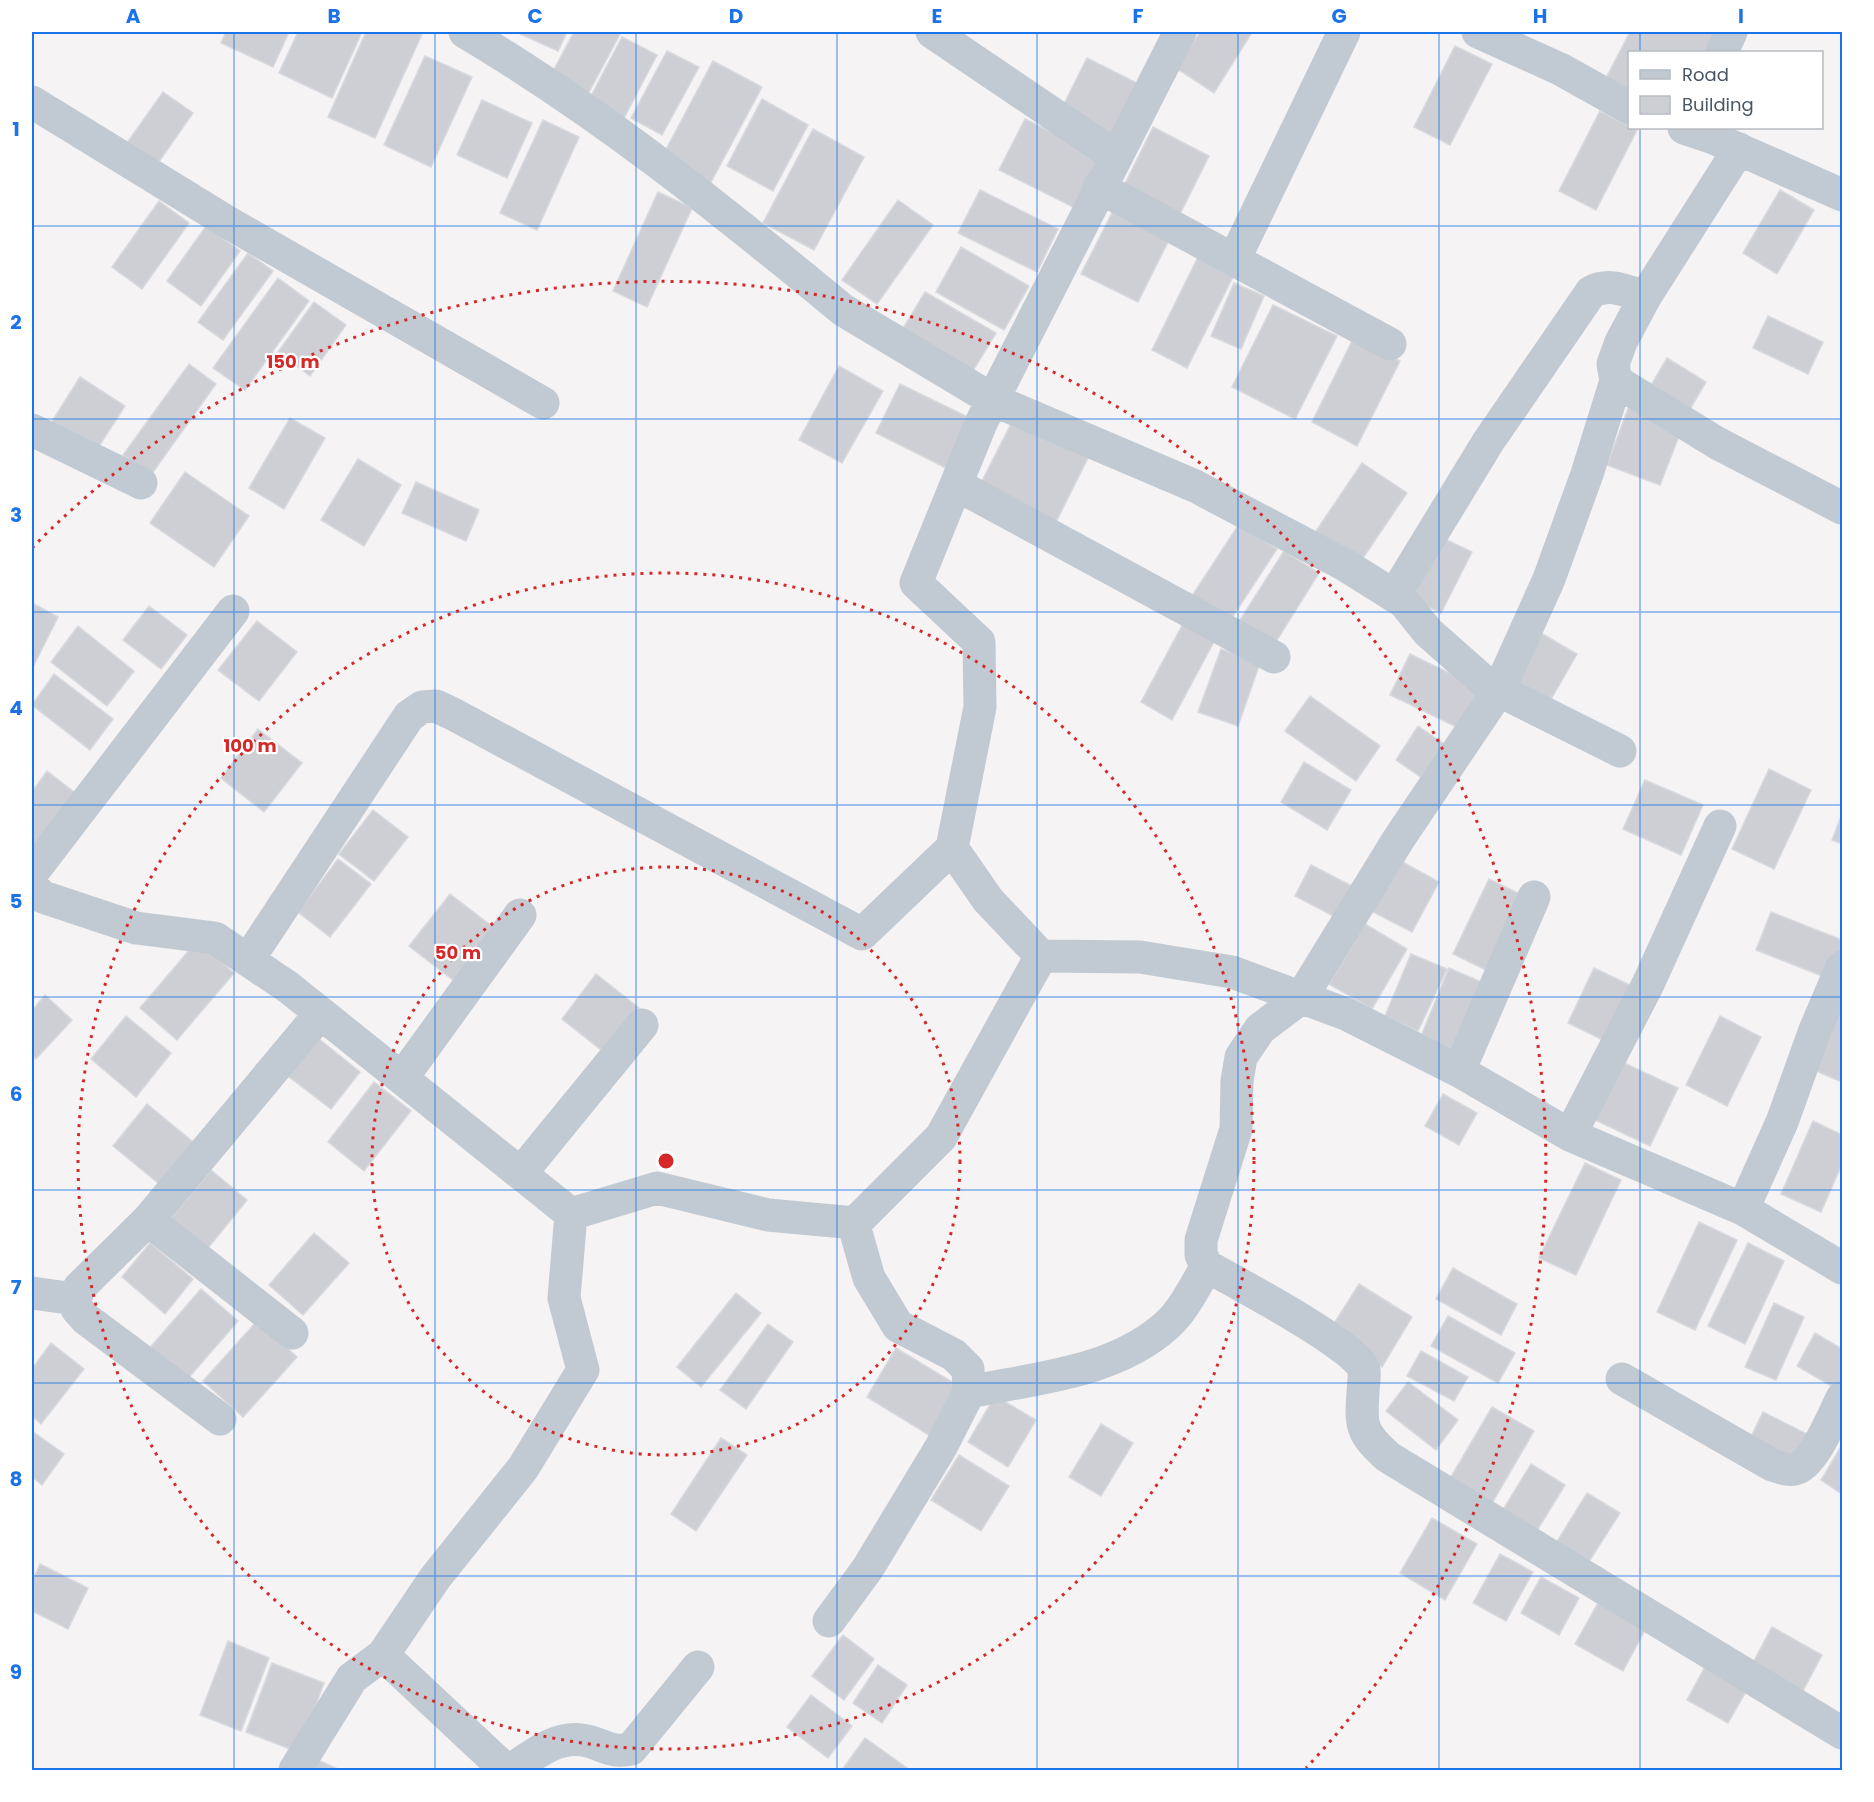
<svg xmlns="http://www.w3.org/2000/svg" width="1874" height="1802" viewBox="0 0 1874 1802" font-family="Poppins,sans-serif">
<rect width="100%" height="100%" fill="#f5f3f3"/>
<!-- building -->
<path fill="#cdcfd5" stroke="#d7d9de" stroke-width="1.5" d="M226,32H289L273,67L221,43Z
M298,32H362L332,98L279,73Z
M366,32H423L375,138L328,117Z
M516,32H567L558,51Z
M574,32H621L587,96L550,77Z
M1200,32H1247L1251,34L1214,93L1176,68Z
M1630,32H1719L1712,52H1630V90L1606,78Z
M622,37L657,55L624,118L589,100Z
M1455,46L1492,64L1450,145L1414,127Z
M667,51L699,67L662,135L631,118Z
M425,56L472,77L431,167L384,145Z
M1087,58L1137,83L1109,139L1059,114Z
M713,61L762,87L710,184L662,157Z
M163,92L193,113L154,169L124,147Z
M762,99L808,125L773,191L727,166Z
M482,100L532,123L507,178L457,155Z
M1600,111L1637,130L1596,210L1559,191Z
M1025,119L1102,157L1077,209L999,170Z
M543,120L579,137L537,230L500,213Z
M1153,127L1209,156L1177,220L1121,192Z
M813,129L864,157L814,250L763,223Z
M980,190L1058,229L1037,272L958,233Z
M1780,190L1814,210L1777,274L1743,253Z
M658,192L692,208L647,307L613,291Z
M898,200L933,225L877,304L842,280Z
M159,201L189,223L142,289L112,267Z
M1113,211L1169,240L1138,302L1081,274Z
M206,226L240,251L201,306L167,281Z
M961,247L1029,286L1004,330L936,292Z
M248,253L273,271L223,340L198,322Z
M1198,257L1234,275L1187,368L1152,350Z
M278,278L309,301L245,390L213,368Z
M1234,283L1264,296L1241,349L1211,336Z
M925,292L996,333L973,371L902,330Z
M314,302L346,325L310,376L278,352Z
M1273,305L1337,336L1295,419L1232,387Z
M1768,316L1823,342L1808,374L1753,348Z
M1354,337L1400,361L1357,446L1312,422Z
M1667,358L1706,382L1686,416L1647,392Z
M189,364L216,384L151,475L123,455Z
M839,366L883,391L842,463L799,440Z
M80,377L125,406L96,451L51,423Z
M900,384L970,418L946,468L876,433Z
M1629,406L1683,426L1660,485L1607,465Z
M1016,414L1091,452L1055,524L980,485Z
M290,418L325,438L284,509L249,488Z
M358,459L401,485L364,546L321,520Z
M1362,463L1407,493L1359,564L1314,534Z
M185,472L249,516L214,567L150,523Z
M416,482L479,510L466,541L402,513Z
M1239,524L1277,549L1226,627L1188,602Z
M1443,538L1472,552L1441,613L1412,599Z
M1284,551L1319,573L1274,645L1238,623Z
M32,603L58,617L32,669Z
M149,606L187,635L161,669L123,640Z
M1185,620L1216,638L1172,720L1141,702Z
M257,621L297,652L259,701L218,670Z
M78,626L134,671L107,706L51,662Z
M1539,632L1577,654L1546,708L1508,686Z
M1221,649L1260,663L1238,726L1198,712Z
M1410,654L1482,689L1463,730L1390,695Z
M54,674L113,719L90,750L32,705Z
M1310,696L1380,746L1356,781L1285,731Z
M1418,726L1454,751L1432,785L1396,760Z
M258,729L302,763L264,812L221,778Z
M1304,762L1351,790L1327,830L1281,802Z
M1769,769L1811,790L1774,869L1732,849Z
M47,771L78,795L32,853V792Z
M1645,780L1703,805L1681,855L1623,829Z
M373,810L408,837L374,881L339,854Z
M1842,814V844L1832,840Z
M338,859L371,884L330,937L298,912Z
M1399,860L1439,882L1412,932L1371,911Z
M1311,865L1358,889L1341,920L1295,896Z
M1489,879L1526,897L1490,972L1453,954Z
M450,894L494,928L453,980L409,946Z
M1771,912L1842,940V962L1835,981L1756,950Z
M1365,924L1407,949L1372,1009L1329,984Z
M197,941L234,973L177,1040L140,1008Z
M1411,954L1447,969L1418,1031L1385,1016Z
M1449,968L1488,985L1459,1052L1421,1036Z
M1594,968L1632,986L1605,1041L1568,1023Z
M596,974L639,1008L605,1053L562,1019Z
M45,995L72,1020L36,1059L32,1055V1011Z
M1838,1013L1842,1015V1082L1814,1070Z
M126,1016L171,1053L136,1097L91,1059Z
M1720,1016L1761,1037L1727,1106L1686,1085Z
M318,1038L360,1072L331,1109L288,1076Z
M1622,1062L1678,1088L1650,1146L1595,1120Z
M374,1082L411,1111L364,1171L328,1142Z
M1443,1094L1477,1113L1459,1145L1425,1126Z
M147,1104L198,1146L164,1188L113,1146Z
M1813,1121L1842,1135V1164L1821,1212L1781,1194Z
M1585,1163L1621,1180L1576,1275L1539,1258Z
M211,1170L247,1200L204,1253L167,1223Z
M1699,1222L1737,1240L1695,1330L1657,1312Z
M314,1233L349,1263L303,1315L269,1285Z
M150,1243L193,1279L165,1314L122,1277Z
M1748,1243L1784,1261L1745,1344L1708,1326Z
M1453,1268L1517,1304L1501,1335L1436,1299Z
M1359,1284L1412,1317L1382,1367L1328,1333Z
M201,1289L238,1321L184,1383L147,1351Z
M736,1293L761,1313L701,1387L677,1367Z
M1774,1303L1804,1317L1776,1380L1745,1367Z
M1448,1316L1515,1353L1498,1383L1431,1346Z
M257,1321L297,1357L243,1417L203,1381Z
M768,1324L793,1342L746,1409L720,1390Z
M1815,1333L1842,1349V1382L1838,1390L1797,1366Z
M51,1343L84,1369L41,1424L32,1416V1369Z
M896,1348L962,1388L932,1437L867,1397Z
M1421,1351L1468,1377L1454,1401L1407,1376Z
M1408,1382L1458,1420L1436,1450L1386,1411Z
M995,1396L1036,1420L1008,1467L968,1442Z
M1492,1407L1534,1431L1487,1512L1445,1487Z
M1763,1412L1809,1435L1794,1466L1748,1443Z
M1101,1424L1133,1443L1101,1496L1069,1477Z
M32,1431L64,1454L42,1485L32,1477Z
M721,1438L747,1455L696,1531L671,1514Z
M1842,1445V1494L1821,1480Z
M959,1455L1009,1486L981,1531L931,1500Z
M1531,1464L1565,1485L1530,1542L1496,1521Z
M1587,1493L1620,1513L1585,1568L1553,1548Z
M1432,1518L1477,1544L1445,1600L1400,1573Z
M1500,1554L1533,1572L1506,1621L1473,1603Z
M40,1564L88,1588L68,1629L32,1611V1582Z
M1541,1577L1579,1598L1559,1635L1521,1613Z
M1598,1603L1645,1630L1623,1671L1575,1644Z
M1772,1627L1822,1655L1798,1700L1748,1672Z
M843,1635L874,1659L844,1700L812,1676Z
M228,1641L269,1658L241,1731L200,1715Z
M272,1663L324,1683L298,1752L246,1732Z
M878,1665L907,1685L882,1723L853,1703Z
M1706,1665L1748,1688L1728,1723L1687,1700Z
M811,1695L852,1726L828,1758L787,1727Z
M865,1738L910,1770H842Z
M311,1757L340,1770H305Z"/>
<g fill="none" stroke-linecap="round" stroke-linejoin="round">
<!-- street -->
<path stroke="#c1cad2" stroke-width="33" d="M465,32C600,112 722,210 843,310L993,400L1195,486L1345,565L1404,602L1428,632L1488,685L1620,751
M932,32L1115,156
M1478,32L1560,69L1630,108
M1722,52L1731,32
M32,102L229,223L543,403
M1684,128L1711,137L1842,195
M1739,149L1645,297L1621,342L1613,364L1616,381L1717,443L1842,508
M1099,187L1390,344
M1234,260L1344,32
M1616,381L1587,474L1549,579L1499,690L1398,840L1301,998L1260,1029L1241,1057L1237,1081L1236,1129L1201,1240V1255L1207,1266C1233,1281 1359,1347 1364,1370C1365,1377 1363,1386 1363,1393C1360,1428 1363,1434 1388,1457L1842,1733
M32,430L141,483
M957,485L1274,657
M1394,596L1488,442L1591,292C1610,282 1626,291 1645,297
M32,873L233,611
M32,887L43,897L136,928L215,938L288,987L571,1214
M1041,956L1140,957L1232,972L1346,1014L1459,1071L1570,1135L1743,1209L1842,1268
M248,960L409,716L422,707L436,706L453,714L862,934L952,848
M1459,1071L1534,897
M402,1078L520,915
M1570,1135L1648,984L1720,826
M521,1173L642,1025
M1743,1209L1782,1122L1815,1030L1842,967
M148,1220L292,1333
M32,1293L75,1299
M1622,1379L1772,1465C1779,1467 1788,1471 1795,1469C1813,1466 1834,1414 1842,1398
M969,1392C1035,1378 1113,1373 1166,1326C1184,1310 1195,1286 1207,1266
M220,1419L86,1319L77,1309L75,1299L79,1288L148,1220L320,1014
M829,1621L868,1568L941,1447L969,1392L968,1369L954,1355L898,1326L869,1278L853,1222
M383,1655L506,1770
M295,1770L352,1678L383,1655L435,1578L523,1468L583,1370L564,1298L571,1214L657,1188L768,1215L855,1223L941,1137L1041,956L988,900L952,848L980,707L979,642L916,583L981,423L1180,32
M511,1770C532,1756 555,1736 582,1740C603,1743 609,1754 631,1749L698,1667"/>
</g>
<!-- grid -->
<path fill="none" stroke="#1a73e8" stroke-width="1.5" stroke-opacity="0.55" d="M234,32V1770M435,32V1770M636,32V1770M837,32V1770M1037,32V1770M1238,32V1770M1439,32V1770M1640,32V52M1640,128V1770M32,226H1842M32,419H1842M32,612H1842M32,805H1842M32,997H1842M32,1190H1842M32,1383H1842M32,1576H1842"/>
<!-- distance rings -->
<g fill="none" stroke="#d62828" stroke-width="3" stroke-dasharray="3 6">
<circle cx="666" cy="1161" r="294"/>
<circle cx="666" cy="1161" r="588"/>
<path d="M32 548A882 882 0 0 1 1306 1768"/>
</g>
<circle cx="666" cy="1161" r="9" fill="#d62828" stroke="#fff" stroke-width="3"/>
<g font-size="18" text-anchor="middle" font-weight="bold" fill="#d62828" stroke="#fff" stroke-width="4.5" stroke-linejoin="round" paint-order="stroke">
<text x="293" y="368">150 m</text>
<text x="250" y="752">100 m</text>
<text x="458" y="959">50 m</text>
</g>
<!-- border -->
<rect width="1874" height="1802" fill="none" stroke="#ffffff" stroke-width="66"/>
<!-- legend -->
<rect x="1628" y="51" width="195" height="78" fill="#ffffff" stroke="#b7bbc0" stroke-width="1.5"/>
<rect x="1640" y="70" width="30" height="9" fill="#c1cad2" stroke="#b7bbc0" stroke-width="1.5"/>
<text x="1682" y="81" font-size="18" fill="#4a5661">Road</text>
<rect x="1640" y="96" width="30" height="18" fill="#cdcfd5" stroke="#b7bbc0" stroke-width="1.5"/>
<text x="1682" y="111" font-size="18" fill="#4a5661">Building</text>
<rect x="33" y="33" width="1808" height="1736" fill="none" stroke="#1a73e8" stroke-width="2"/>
<g font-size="20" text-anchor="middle" font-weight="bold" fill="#1a73e8">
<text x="133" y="23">A</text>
<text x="334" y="23">B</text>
<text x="535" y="23">C</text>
<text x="736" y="23">D</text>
<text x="937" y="23">E</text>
<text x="1138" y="23">F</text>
<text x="1339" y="23">G</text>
<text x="1540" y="23">H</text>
<text x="1741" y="23">I</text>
<text x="16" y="136">1</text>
<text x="16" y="329">2</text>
<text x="16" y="522">3</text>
<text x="16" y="715">4</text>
<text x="16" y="908">5</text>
<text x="16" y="1101">6</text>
<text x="16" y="1294">7</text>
<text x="16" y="1486">8</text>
<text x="16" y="1679">9</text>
</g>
</svg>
